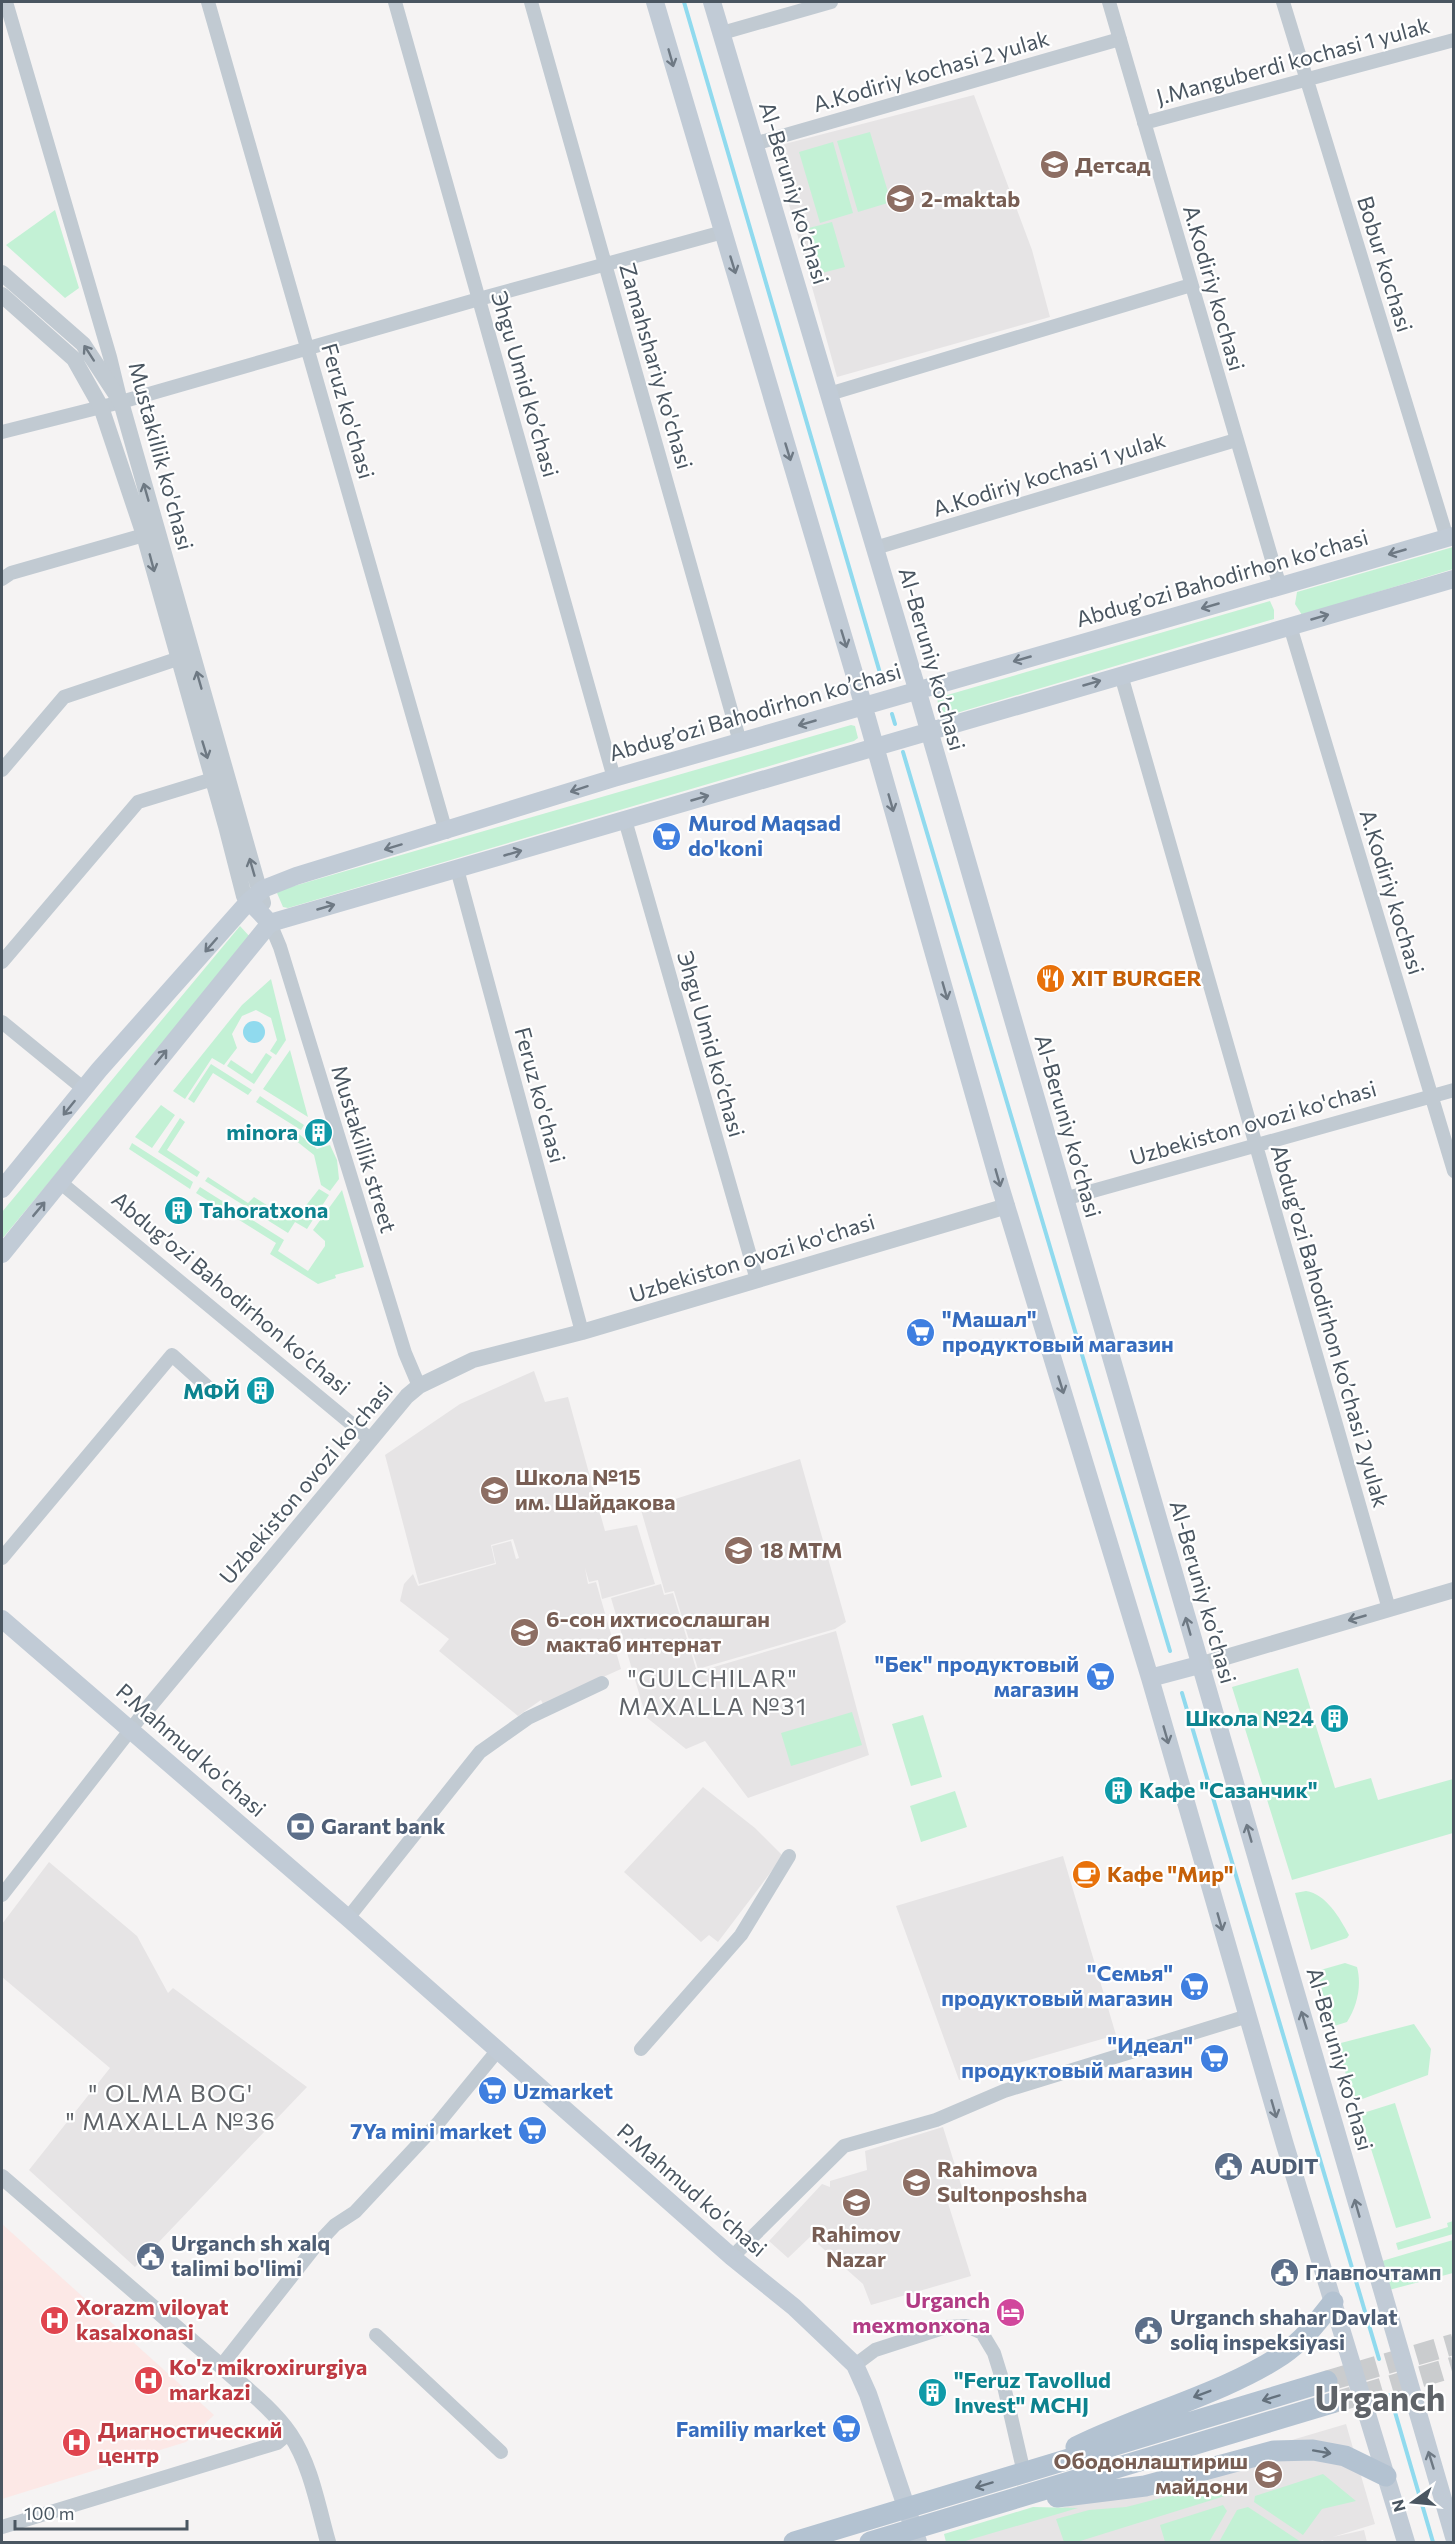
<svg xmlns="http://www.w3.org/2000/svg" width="1455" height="2544" viewBox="0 0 1455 2544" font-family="Commissioner,sans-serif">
<rect width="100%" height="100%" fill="#f5f3f3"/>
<!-- education -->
<path fill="#e6e4e5" d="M974,95L1032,250L1050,317L837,377L773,147Z
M534,1371L545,1402L568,1397L605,1531L637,1525L655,1584L602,1599L598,1580L589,1582L585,1568L588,1584L596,1582L621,1669L543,1704L541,1700L518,1716L439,1651L449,1639L400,1601L404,1584L413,1574L418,1586L496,1564L492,1546L511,1541L516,1559L519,1558L513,1539L491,1545L495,1563L419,1584L385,1455L460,1404Z
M800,1459L846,1622L835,1629L698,1669L674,1591L665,1593L641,1510Z
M661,1584L664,1595L673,1593L697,1672L836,1631L869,1755L748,1798L705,1741L686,1749L646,1717L611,1598Z
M703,1787L755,1828L783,1856L718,1942L709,1935L701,1942L624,1872Z
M1063,1856L1116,2035L959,2080L896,1906Z
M49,1862L137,1936L168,1993L173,1988L307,2087L135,2267L29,2170L110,2068L2,1977V1924Z
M943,2127L964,2194L947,2200L971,2276L871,2305L863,2284L810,2237L788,2258L769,2241L822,2184L830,2187V2181L867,2170L865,2151Z
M1346,2424L1375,2524L1333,2537L1364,2530L1367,2542H1324L1323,2540L1317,2542H953L952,2540Z"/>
<!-- medical -->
<path fill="#fce8e6" d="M2,2224L214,2415L186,2442L2,2499Z"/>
<!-- green -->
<path fill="#c3f1d5" d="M870,132L891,202L858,212L837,141Z
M833,142L853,213L820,223L799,152Z
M55,210L79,288L65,298L6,245Z
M832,222L845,267L822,273L809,228Z
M1453,547V569L1302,615L1295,604L1297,592Z
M1270,601L1274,610V619L943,717L939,708L937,698Z
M851,725L855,726L858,738L854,741L288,908L283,907L277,893L280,890Z
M240,926L251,938L2,1239V1212Z
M271,979L286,1040L276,1055L270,1051L277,1040L271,1018L256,1010L242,1016L232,1034L237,1048L224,1065L212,1058L185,1099L173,1091L242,1005Z
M290,1050L308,1117L263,1089Z
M266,1053L272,1057L254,1084L227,1066L231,1060L252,1074Z
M211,1064L252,1090L248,1095L213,1073L194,1103L188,1099Z
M260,1096L304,1125L301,1130L256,1102Z
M161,1105L175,1115L152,1148L135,1137Z
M180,1118L185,1122L167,1150L200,1172L197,1177L158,1152Z
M299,1134L317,1149L330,1145L337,1160L339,1179L330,1191L321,1185L314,1155L295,1140Z
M132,1143L193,1182L190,1189L129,1149Z
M208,1177L248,1203L254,1197L281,1214L304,1208L319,1189L329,1195L307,1229L295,1222L288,1233L205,1181Z
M200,1187L284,1240L278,1251L308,1271L325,1246V1241L313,1230L342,1190L364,1267L335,1275L336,1278L318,1284L270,1254L276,1243L196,1193Z
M1298,1668L1335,1788L1371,1778L1378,1800L1453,1779V1833L1292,1880L1232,1687Z
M852,1712L862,1745L791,1766L781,1733Z
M923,1715L942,1777L911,1786L892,1724Z
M955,1791L967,1827L921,1842L910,1806Z
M1306,1891C1326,1894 1340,1918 1349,1935L1347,1938L1311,1950L1295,1893Z
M1345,1963L1357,1967C1362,1986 1357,2006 1347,2022L1331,2027L1317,1971Z
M1414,2024L1431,2049L1428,2075L1354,2102L1337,2044Z
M1395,2103L1431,2218L1396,2228L1360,2114Z
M1453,2221V2234L1398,2250L1396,2243L1448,2227L1447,2223Z
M1453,2240V2273L1389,2290L1382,2261Z
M1323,2474L1356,2501L1322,2509L1303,2535L1254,2502L1255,2496Z
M1212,2485L1222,2488L1225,2496L1077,2542H1064L1056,2519L1089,2510L1126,2507Z
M1223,2505L1227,2511L1209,2542H1165L1160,2525Z
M1033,2507L1078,2508L962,2542H946L944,2534Z
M1248,2507L1301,2542H1219L1237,2510Z"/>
<!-- water -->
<path fill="#90daee" d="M243 1032a11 11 0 1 1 22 0a11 11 0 1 1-22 0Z"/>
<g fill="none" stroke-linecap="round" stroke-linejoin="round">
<!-- stream -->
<path stroke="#90daee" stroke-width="4" d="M684,2L880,673
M892,714L895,724
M903,752L1170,1651
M1182,1693L1379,2359
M1390,2395L1433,2542"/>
<!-- primary-tunnel -->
<path stroke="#caccce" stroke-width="21" stroke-dasharray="21 10" stroke-linecap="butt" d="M1327,2381L1454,2344
M1332,2403L1454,2367"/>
<!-- minor -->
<path stroke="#c1cad2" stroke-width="14" d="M6,2L110,357L119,394
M208,2L446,832
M395,2L614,778
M531,2L740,742
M1109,2L1280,587
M1283,2L1447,538
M722,33L831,2
M1144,123L1454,40
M754,144L1120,39
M829,394L1191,285
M2,432L121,402L479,299L723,232
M875,548L1236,440
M2,579L11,573L144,535
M1290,626L1454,1171
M1121,675L1389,1609
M2,770L64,697L177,659
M625,820L757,1280
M457,869L582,1332
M270,923L280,947L405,1353L419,1386
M2,962L138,802L213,779
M2,1022L84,1089
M61,1183L371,1440
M1064,1199L1454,1090
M2,1558L172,1355L211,1390
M2,1895L142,1715
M348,1918L480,1752L528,1718L602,1683
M641,2049L741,1935L789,1856
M732,2257L844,2146L936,2120L1004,2091L1248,2016
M376,2335L501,2452
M855,2365L875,2350L946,2327L967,2326L982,2333L994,2353L1003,2382L1024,2473
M221,2366L318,2243L335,2225L355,2212L439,2122L498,2050
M2,2527L277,2443L289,2433"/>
<!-- tertiary -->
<path stroke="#c1cad2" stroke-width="16" d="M2,273L83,344L121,402L263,903
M2,295L74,359L101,407L144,535L226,826L244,896L249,901
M1199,1665L1454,1590
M142,1715L407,1396L419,1386L473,1360L582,1332L1007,1206
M2,2177L221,2366C244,2387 272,2408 290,2434C311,2465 318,2507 328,2542"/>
<!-- secondary -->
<path stroke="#c1cbd6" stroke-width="18" d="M655,2L857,683L1000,1186L1150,1678L1285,2145L1406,2542
M712,2L917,689L1454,2537
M270,923L249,901L263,889L296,876L614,778L1454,536
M2,1189L99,1070L249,901
M2,1254L270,923L1454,579
M2,1619L348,1918L732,2257L794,2307L855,2365L868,2394L918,2542
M1150,1678L1199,1665"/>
<!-- primary -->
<path stroke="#b3c2d1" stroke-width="21" d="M1076,2447C1142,2414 1223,2394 1282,2355C1303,2341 1318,2321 1333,2302
M1057,2497L1145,2486L1274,2451L1313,2450L1345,2456L1386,2476
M794,2542L1327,2381
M870,2542L1332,2403"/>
</g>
<!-- one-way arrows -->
<defs><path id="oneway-shaft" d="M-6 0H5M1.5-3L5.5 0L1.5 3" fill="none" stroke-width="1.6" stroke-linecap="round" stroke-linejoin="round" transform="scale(1.5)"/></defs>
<g stroke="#6e7984">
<use href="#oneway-shaft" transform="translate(671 58) rotate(74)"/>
<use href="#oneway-shaft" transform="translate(733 265) rotate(73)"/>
<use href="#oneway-shaft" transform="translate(788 452) rotate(73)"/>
<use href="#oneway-shaft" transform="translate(1397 552) rotate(164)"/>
<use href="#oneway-shaft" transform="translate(1210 606) rotate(164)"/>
<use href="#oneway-shaft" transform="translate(1320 617) rotate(-16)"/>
<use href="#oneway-shaft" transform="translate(844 639) rotate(73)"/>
<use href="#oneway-shaft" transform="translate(1022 659) rotate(164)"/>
<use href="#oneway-shaft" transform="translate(1092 683) rotate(-16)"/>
<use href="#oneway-shaft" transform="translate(807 723) rotate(164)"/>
<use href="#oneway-shaft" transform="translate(579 789) rotate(162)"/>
<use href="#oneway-shaft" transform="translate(700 798) rotate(-16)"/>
<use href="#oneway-shaft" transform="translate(891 803) rotate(74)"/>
<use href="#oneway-shaft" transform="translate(393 847) rotate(163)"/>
<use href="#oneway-shaft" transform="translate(513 853) rotate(-16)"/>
<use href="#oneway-shaft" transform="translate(326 907) rotate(-16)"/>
<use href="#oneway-shaft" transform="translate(211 945) rotate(131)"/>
<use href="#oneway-shaft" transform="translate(945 991) rotate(74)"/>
<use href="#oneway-shaft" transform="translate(161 1057) rotate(-51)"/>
<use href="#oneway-shaft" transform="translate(69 1108) rotate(129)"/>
<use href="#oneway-shaft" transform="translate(998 1178) rotate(74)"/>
<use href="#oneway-shaft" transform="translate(39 1209) rotate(-50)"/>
<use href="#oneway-shaft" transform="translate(1061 1385) rotate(73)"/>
<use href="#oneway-shaft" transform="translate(1188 1626) rotate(-106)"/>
<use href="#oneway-shaft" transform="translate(1166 1735) rotate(74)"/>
<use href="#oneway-shaft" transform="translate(1249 1833) rotate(-106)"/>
<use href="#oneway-shaft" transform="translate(1220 1922) rotate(74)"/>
<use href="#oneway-shaft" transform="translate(1304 2020) rotate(-107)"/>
<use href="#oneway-shaft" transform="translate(1274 2109) rotate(74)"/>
<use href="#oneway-shaft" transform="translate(1357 2208) rotate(-106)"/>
<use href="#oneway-shaft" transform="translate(1431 2460) rotate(-107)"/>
</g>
<g stroke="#6e7983">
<use href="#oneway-shaft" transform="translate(89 353) rotate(-123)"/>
<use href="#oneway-shaft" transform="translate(146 492) rotate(-106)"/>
<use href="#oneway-shaft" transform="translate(152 563) rotate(75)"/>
<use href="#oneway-shaft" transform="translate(199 680) rotate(-106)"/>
<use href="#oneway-shaft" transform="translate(205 750) rotate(73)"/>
<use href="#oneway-shaft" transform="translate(252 867) rotate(-106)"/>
<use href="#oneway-shaft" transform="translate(1357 1618) rotate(164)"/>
</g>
<g stroke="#64717d">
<use href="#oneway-shaft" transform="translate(1202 2394) rotate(159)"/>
<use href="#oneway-shaft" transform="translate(1271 2398) rotate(163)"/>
<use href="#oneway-shaft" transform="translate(1322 2452) rotate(10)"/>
<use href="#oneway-shaft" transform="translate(984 2485) rotate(163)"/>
</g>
<!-- icons -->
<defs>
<symbol id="school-disc" viewBox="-11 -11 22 22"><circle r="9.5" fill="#8d6e63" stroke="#fff"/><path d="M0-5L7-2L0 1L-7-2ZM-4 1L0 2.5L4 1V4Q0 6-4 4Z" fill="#fff"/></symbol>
<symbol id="supermarket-disc" viewBox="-11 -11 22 22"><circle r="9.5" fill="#3f7fe0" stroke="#fff"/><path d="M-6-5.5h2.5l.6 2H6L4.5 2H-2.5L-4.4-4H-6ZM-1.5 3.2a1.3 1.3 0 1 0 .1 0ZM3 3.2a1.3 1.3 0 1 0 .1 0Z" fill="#fff"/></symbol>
<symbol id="restaurant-disc" viewBox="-11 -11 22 22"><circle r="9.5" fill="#e8710a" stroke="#fff"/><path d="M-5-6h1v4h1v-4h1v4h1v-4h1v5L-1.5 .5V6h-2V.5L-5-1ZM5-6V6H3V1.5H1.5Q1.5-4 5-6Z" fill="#fff"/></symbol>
<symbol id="building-disc" viewBox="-11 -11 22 22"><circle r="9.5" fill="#0f9aa8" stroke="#fff"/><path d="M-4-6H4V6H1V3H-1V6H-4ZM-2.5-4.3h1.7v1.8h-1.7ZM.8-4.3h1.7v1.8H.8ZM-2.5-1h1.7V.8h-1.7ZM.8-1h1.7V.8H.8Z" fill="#fff"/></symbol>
<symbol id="bank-disc" viewBox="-11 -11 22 22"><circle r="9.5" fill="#5c6f8a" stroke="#fff"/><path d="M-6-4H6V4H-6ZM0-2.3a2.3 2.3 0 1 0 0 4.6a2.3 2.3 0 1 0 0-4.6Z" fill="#fff"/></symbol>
<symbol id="cafe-disc" viewBox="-11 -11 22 22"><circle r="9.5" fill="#e8710a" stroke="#fff"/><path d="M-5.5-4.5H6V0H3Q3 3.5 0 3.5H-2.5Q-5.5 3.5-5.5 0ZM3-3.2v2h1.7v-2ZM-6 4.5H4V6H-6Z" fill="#fff"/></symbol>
<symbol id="civic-disc" viewBox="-11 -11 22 22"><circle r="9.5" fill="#5c6f8a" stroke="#fff"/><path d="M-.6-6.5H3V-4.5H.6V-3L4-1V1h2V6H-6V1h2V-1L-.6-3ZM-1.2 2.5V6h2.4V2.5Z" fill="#fff"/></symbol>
<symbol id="hotel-disc" viewBox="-11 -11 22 22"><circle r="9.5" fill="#d1479c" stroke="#fff"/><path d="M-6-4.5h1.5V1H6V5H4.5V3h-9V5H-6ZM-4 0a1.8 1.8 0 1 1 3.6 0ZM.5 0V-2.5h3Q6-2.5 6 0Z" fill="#fff"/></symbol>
<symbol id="hospital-disc" viewBox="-11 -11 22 22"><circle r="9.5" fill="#e0444e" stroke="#fff"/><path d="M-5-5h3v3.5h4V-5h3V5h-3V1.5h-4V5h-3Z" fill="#fff"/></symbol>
</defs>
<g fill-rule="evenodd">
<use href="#school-disc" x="1038" y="148" width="33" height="33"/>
<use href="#school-disc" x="884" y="182" width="33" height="33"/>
<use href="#supermarket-disc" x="650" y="820" width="33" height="33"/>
<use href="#restaurant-disc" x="1034" y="962" width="33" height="33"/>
<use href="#building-disc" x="302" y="1116" width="33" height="33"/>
<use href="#building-disc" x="162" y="1194" width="33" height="33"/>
<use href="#supermarket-disc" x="904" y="1316" width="33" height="33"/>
<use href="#building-disc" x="244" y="1374" width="33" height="33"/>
<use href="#school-disc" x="478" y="1474" width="33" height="33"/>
<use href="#school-disc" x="722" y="1534" width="33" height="33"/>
<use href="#school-disc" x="508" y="1616" width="33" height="33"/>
<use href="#supermarket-disc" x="1084" y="1660" width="33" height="33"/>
<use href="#building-disc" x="1318" y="1702" width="33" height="33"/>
<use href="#building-disc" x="1102" y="1774" width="33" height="33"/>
<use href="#bank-disc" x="284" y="1810" width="33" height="33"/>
<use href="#cafe-disc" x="1070" y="1858" width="33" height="33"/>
<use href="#supermarket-disc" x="1178" y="1970" width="33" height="33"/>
<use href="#supermarket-disc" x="1198" y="2042" width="33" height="33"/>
<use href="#supermarket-disc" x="476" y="2074" width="33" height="33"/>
<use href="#supermarket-disc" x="516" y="2114" width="33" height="33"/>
<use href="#civic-disc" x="1212" y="2150" width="33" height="33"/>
<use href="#school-disc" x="900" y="2166" width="33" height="33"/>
<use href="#school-disc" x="840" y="2186" width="33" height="33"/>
<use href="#civic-disc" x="134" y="2240" width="33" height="33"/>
<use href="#civic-disc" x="1268" y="2256" width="33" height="33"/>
<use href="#hotel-disc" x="994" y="2296" width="33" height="33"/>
<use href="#hospital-disc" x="38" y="2304" width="33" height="33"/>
<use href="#civic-disc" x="1132" y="2314" width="33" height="33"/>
<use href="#hospital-disc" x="132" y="2364" width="33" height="33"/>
<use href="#building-disc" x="916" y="2376" width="33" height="33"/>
<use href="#supermarket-disc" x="830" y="2412" width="33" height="33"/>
<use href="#hospital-disc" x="60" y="2426" width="33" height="33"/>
<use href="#school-disc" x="1252" y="2458" width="33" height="33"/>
</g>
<g text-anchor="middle" stroke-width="4.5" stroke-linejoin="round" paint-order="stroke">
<!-- street labels -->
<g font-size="22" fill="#4a5661" stroke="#fff">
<text transform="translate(1293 61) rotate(-15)" y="8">J.Manguberdi kochasi 1 yulak</text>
<text transform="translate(931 71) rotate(-16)" y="8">A.Kodiriy kochasi 2 yulak</text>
<text transform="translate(794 193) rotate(73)" y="8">Al-Beruniy ko’chasi</text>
<text transform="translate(1385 264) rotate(73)" y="8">Bobur kochasi</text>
<text transform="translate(1214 288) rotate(74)" y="8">A.Kodiriy kochasi</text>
<text transform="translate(656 366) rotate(74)" y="8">Zamahshariy ko'chasi</text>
<text transform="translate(525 384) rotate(74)" y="8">Эhgu Umid ko’chasi</text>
<text transform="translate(348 411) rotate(74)" y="8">Feruz ko'chasi</text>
<text transform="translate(161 456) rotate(75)" y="8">Mustakillik ko'chasi</text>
<text transform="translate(1049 474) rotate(-17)" y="8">A.Kodiriy kochasi 1 yulak</text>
<text transform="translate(1222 578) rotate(-16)" y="8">Abdug’ozi Bahodirhon ko’chasi</text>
<text transform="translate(932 659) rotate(74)" y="8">Al-Beruniy ko’chasi</text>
<text transform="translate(755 712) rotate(-16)" y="8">Abdug’ozi Bahodirhon ko’chasi</text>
<text transform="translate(1392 892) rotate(73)" y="8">A.Kodiriy kochasi</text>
<text transform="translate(711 1044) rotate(74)" y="8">Эhgu Umid ko’chasi</text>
<text transform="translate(540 1095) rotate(75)" y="8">Feruz ko'chasi</text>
<text transform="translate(1253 1123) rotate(-16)" y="8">Uzbekiston ovozi ko'chasi</text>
<text transform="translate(1068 1126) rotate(74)" y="8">Al-Beruniy ko’chasi</text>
<text transform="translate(364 1149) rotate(73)" y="8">Mustakillik street</text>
<text transform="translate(752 1258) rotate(-17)" y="8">Uzbekiston ovozi ko'chasi</text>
<text transform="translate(231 1293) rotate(40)" y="8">Abdug’ozi Bahodirhon ko’chasi</text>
<text transform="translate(1330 1326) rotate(74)" y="8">Abdug’ozi Bahodirhon ko’chasi 2 yulak</text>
<text transform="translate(306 1483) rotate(-50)" y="8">Uzbekiston ovozi ko'chasi</text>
<text transform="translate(1203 1592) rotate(74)" y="8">Al-Beruniy ko’chasi</text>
<text transform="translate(191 1750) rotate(41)" y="8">P.Mahmud ko'chasi</text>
<text transform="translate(1340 2059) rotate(74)" y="8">Al-Beruniy ko’chasi</text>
<text transform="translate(692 2190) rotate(41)" y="8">P.Mahmud ko'chasi</text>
</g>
<!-- education labels -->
<g font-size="22" font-weight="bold" fill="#785e54" stroke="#fff" text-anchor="start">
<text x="1075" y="173">Детсад</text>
<text x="921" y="207">2-maktab</text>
<text x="515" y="1485">Школа №15<tspan x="515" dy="25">им. Шайдакова</tspan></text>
<text x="760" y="1558">18 MTM</text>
<text x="546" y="1627">6-сон ихтисослашган<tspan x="546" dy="25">мактаб интернат</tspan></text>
<text x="937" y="2177">Rahimova<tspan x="937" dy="25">Sultonposhsha</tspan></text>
<text x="856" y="2242" text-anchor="middle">Rahimov<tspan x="856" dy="25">Nazar</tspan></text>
<text x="1248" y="2469" text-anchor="end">Ободонлаштириш<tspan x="1248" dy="25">майдони</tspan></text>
</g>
<!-- shop labels -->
<g font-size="22" font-weight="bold" fill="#366cbe" stroke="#fff" text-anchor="end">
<text x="688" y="831" text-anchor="start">Murod Maqsad<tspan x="688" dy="25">do'koni</tspan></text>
<text x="942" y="1327" text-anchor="start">"Машал"<tspan x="942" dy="25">продуктовый магазин</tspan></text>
<text x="1079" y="1672">"Бек" продуктовый<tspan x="1079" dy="25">магазин</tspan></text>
<text x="1173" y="1981">"Семья"<tspan x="1173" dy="25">продуктовый магазин</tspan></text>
<text x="1193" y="2053">"Идеал"<tspan x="1193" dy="25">продуктовый магазин</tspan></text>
<text x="513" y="2099" text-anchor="start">Uzmarket</text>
<text x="512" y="2139">7Ya mini market</text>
<text x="826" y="2437">Familiy market</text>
</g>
<!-- food labels -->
<g font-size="22" font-weight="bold" fill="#c56008" stroke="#fff" text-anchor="start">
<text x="1071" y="986">XIT BURGER</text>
<text x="1107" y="1882">Кафе "Мир"</text>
</g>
<!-- culture labels -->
<g font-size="22" font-weight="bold" fill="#0d838f" stroke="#fff" text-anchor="end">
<text x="298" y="1140">minora</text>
<text x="199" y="1218" text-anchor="start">Tahoratxona</text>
<text x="240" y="1399">МФЙ</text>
<text x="1314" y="1726">Школа №24</text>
<text x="1139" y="1798" text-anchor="start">Кафе "Сазанчик"</text>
<text x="954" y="2388" text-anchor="start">"Feruz Tavollud<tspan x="954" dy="25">Invest" MCHJ</tspan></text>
</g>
<!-- service labels -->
<g font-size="22" font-weight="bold" fill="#4e5e75" stroke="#fff" text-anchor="start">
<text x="321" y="1834">Garant bank</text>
<text x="1250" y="2174">AUDIT</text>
<text x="171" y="2251">Urganch sh xalq<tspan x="171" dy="25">talimi bo'limi</tspan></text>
<text x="1305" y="2280">Главпочтамп</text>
<text x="1170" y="2325">Urganch shahar Davlat<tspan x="1170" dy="25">soliq inspeksiyasi</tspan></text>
</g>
<!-- hotel labels -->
<g font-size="22" font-weight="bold" fill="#b23c85" stroke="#fff" text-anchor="end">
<text x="990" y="2308">Urganch<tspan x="990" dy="25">mexmonxona</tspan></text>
</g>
<!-- health labels -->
<g font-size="22" font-weight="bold" fill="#be3a42" stroke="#fff" text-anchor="start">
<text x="76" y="2315">Xorazm viloyat<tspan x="76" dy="25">kasalxonasi</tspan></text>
<text x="169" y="2375">Ko'z mikroxirurgiya<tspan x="169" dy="25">markazi</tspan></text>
<text x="98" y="2438">Диагностический<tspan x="98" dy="25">центр</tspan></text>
</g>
<!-- neighbourhood labels -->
<g font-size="24" letter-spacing="1.5" fill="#5f6368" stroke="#fff">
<text x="713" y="1687">"GULCHILAR"<tspan x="713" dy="28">MAXALLA №31</tspan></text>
<text x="171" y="2102">" OLMA BOG'<tspan x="171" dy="28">" MAXALLA №36</tspan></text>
</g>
<!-- town labels -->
<g font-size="34" font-weight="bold" fill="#5f6368" stroke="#fff">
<text x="1380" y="2411">Urganch</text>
</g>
</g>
<!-- border -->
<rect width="1455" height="2544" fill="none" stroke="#4a5661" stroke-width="6"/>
<!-- north arrow -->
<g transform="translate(1413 2502) rotate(255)" stroke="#ffffff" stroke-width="4.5" paint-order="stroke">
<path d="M0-4.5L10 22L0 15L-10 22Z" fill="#4a5661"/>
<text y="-9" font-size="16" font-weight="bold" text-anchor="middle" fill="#4a5661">N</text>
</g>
<!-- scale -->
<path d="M15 2520v9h172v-9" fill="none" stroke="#4a5661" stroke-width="3"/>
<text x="24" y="2520" font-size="18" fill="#4a5661" stroke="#ffffff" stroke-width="4.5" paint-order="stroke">100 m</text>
</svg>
